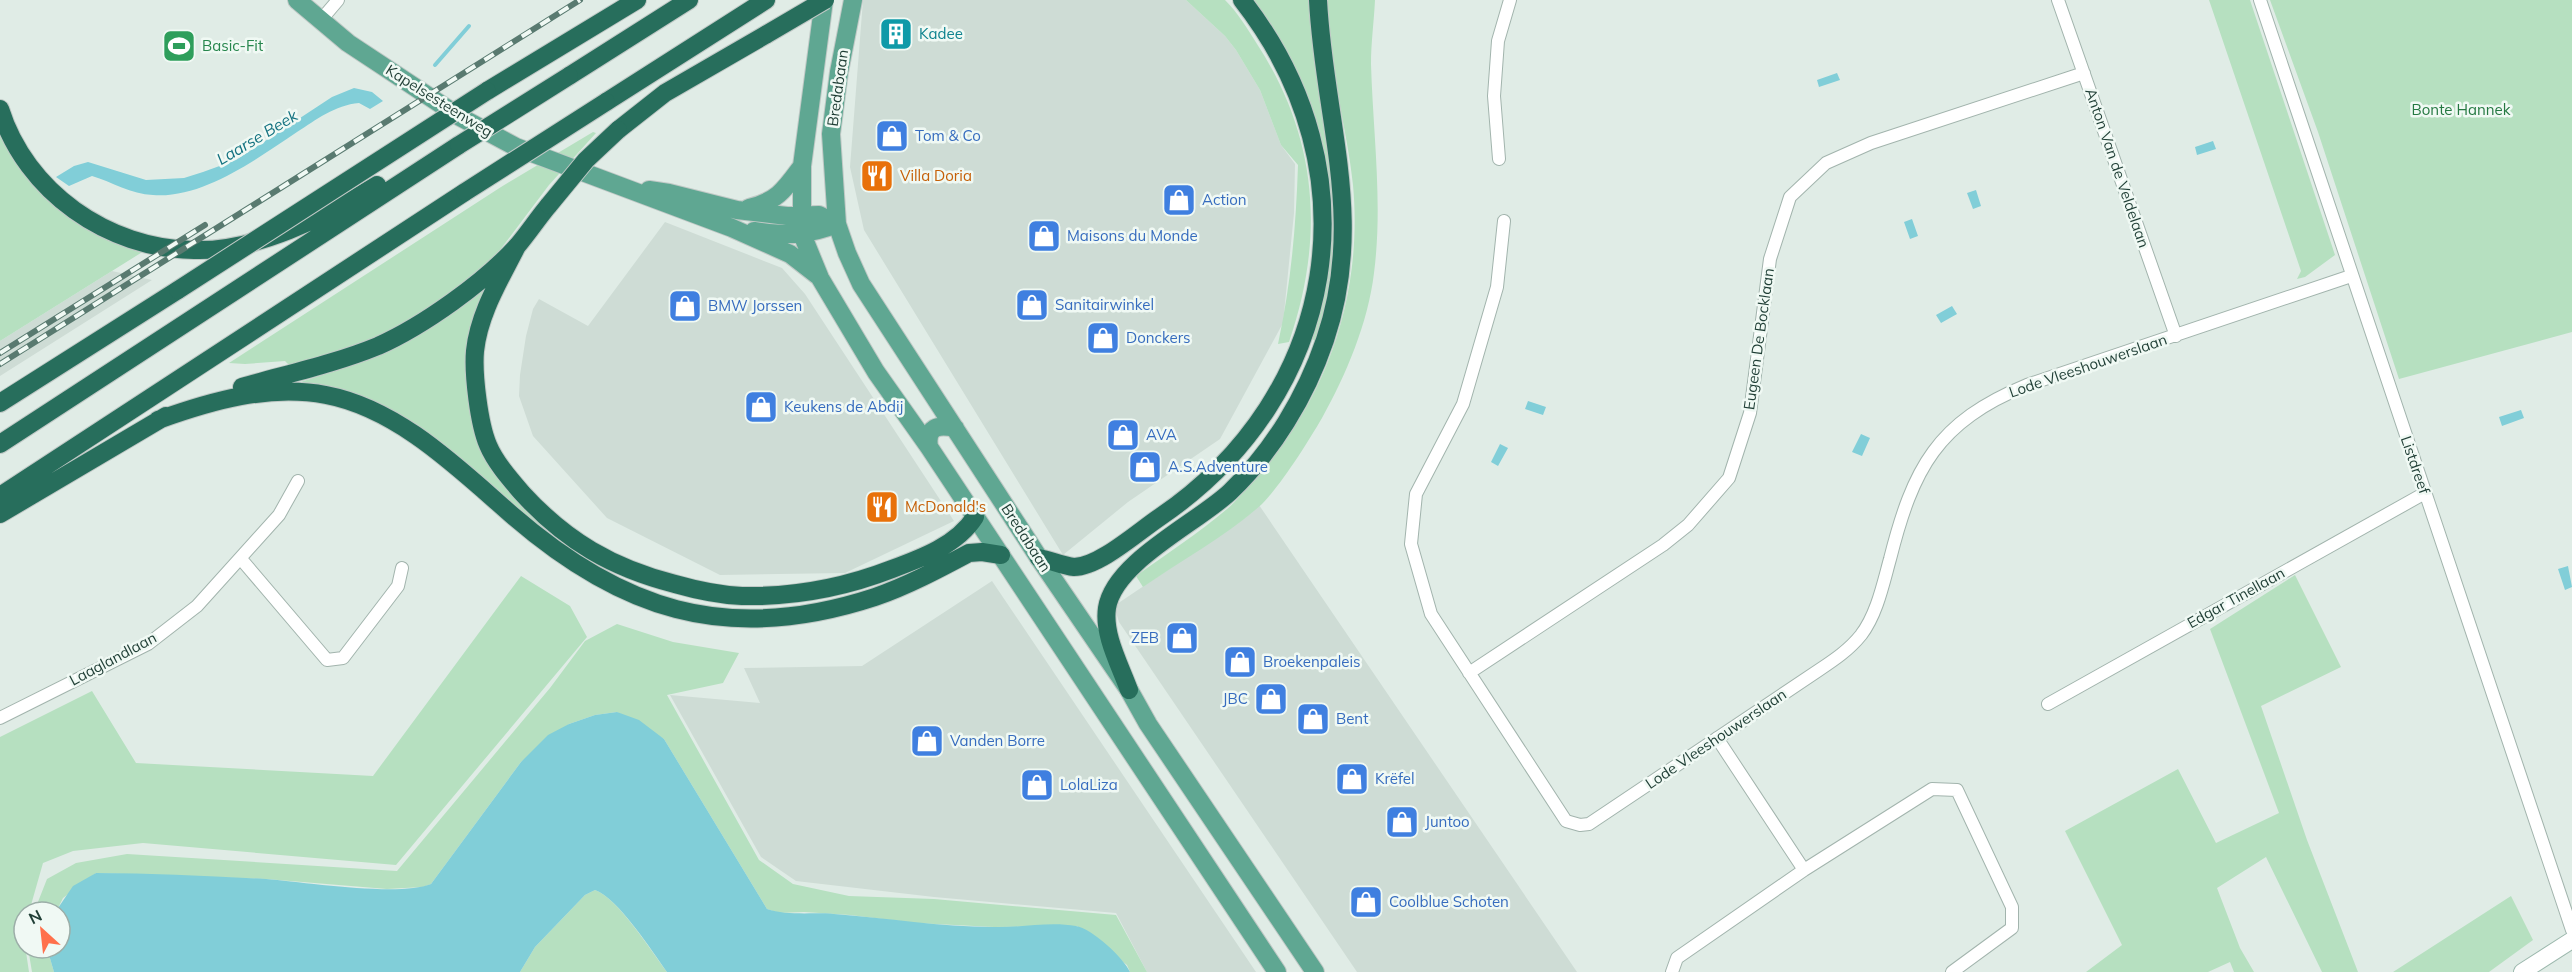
<svg xmlns="http://www.w3.org/2000/svg" width="2572" height="972" viewBox="0 0 2572 972" font-family="Mulish,sans-serif">
<rect width="100%" height="100%" fill="#e0ece6"/>
<!-- built -->
<path fill="#cedcd5" d="M863,0H1186L1225,36L1236,50L1260,90L1281,145L1295,164L1294,213L1283,323L1220,439L1128,502L1063,555L864,230L850,167Z
M665,222L782,268L805,294L954,521L845,573L720,575L607,518L533,436L519,396L520,375L526,336L533,309L539,299L588,326Z
M112,271L152,280L0,376V341Z
M1259,505L1577,972H1357L1119,622L1114,606L1245,518Z
M992,581L1256,972H1147L1116,913L934,897L796,881L761,857L670,695L760,703L744,668L862,666Z"/>
<!-- green -->
<path fill="#b6e0c0" d="M1186,0H1225C1238,13 1247,28 1257,44C1318,138 1325,237 1289,342L1278,344C1291,284 1296,226 1298,165L1281,145L1260,90L1236,50L1225,36Z
M1250,0H1311L1332,151L1336,263L1317,343L1309,336L1327,189Z
M1328,0H1375C1374,21 1371,43 1371,64C1373,134 1383,203 1374,273C1368,323 1346,375 1322,418C1308,442 1281,485 1262,504C1228,535 1182,560 1143,587L1136,576C1166,554 1199,533 1227,509C1238,500 1246,488 1255,478C1328,399 1363,292 1353,185C1347,124 1326,62 1328,0Z
M2209,0H2250L2335,255L2305,277L2297,279L2301,271Z
M2270,0H2572V332L2399,379L2318,132Z
M0,132C17,155 33,183 53,204C77,229 111,241 144,251L0,341Z
M593,132L596,133L549,185L500,250L482,269L438,304L369,342L290,366L285,361L245,364L229,363L501,187Z
M486,288L479,309L482,437L594,559L602,571L582,560L444,450L294,384C369,361 425,339 486,288Z
M2295,575L2341,667L2261,706L2307,840L2358,972H2322L2266,857L2217,888L2240,948L2254,972H2234L2230,962L2208,972H2086L2122,945L2065,831L2178,769L2216,843L2279,813L2210,629Z
M521,576L570,606L587,637L396,865L143,843L73,851L43,863L29,912H24L23,932L29,972H0V737L92,691L136,763L373,776Z
M617,624L673,642L739,653L723,683L667,695L759,860L793,884L849,896L934,899L1116,915L1147,972H1130L1127,965L1077,926L994,927L915,923L850,915L804,912L779,913L767,909L664,739L617,712L595,715L569,724L521,762L431,884L423,887L387,889L266,879L96,873L63,898L56,912H34L47,879L76,863L127,854L397,871L550,688L585,641Z
M595,890C618,898 651,951 667,972H520L535,947L585,895Z
M2511,896L2533,940L2489,972H2393Z
M28,948H47L54,972H32Z"/>
<!-- water -->
<path fill="#81ced8" d="M1837,73L1840,80L1819,87L1817,80Z
M354,88L372,92L383,101L370,109L359,103C335,105 316,120 297,132C258,158 203,199 153,195C131,194 112,182 92,176L69,186L56,177L74,166L88,162L146,180L184,178L203,172L236,160L332,97Z
M2213,141L2216,149L2197,155L2195,147Z
M1976,190L1981,206L1973,209L1967,193Z
M1912,219L1918,236L1910,239L1904,222Z
M1952,306L1957,314L1941,323L1936,315Z
M1528,401L1546,407L1543,415L1525,409Z
M2521,410L2524,418L2502,426L2499,417Z
M1861,434L1870,438L1862,456L1852,452Z
M1500,444L1508,448L1498,466L1491,462Z
M2568,566L2572,587L2565,590L2558,569Z
M617,712L639,720L664,739L767,909C786,916 813,912 834,914C888,918 940,927 993,927C1020,928 1049,921 1076,926C1091,928 1124,958 1130,972H667C652,951 618,898 595,890L585,895L535,947L520,972H54L47,948H60V912L56,911L73,886L96,873C152,873 209,876 266,879C304,882 399,897 431,884L521,762L548,735L569,724L595,715Z"/>
<g fill="none" stroke-linecap="round" stroke-linejoin="round">
<!-- stream -->
<path stroke="#81ced8" stroke-width="4" d="M435,65L469,26"/>
<defs>
<path id="street" d="M2058,0L2176,336
M2260,0L2572,930
M321,20L338,0
M1499,159L1494,96L1498,41L1510,0
M1504,221L1497,287L1463,404L1416,494L1411,544L1431,614L1566,821L1580,825L1589,824L1819,670C1834,660 1849,650 1861,635C1877,614 1883,584 1890,559C1913,468 1937,422 2027,385L2351,276
M241,559L327,660L343,658L398,586L402,568
M1469,673L1663,545L1688,525L1729,478L1750,413L1770,259L1790,197L1826,163L1871,143L2084,73
M2048,704L2425,493
M0,718L148,644L197,606L279,515L298,481
M1717,738L1804,870
M1672,972L1677,958L1804,870L1932,789L1957,790L2012,907V928L1952,972"/>
<path id="secondary" d="M2522,972L2572,940"/>
<path id="primary" d="M297,0L348,43L460,117L516,147L732,228L790,254L817,275
M824,0L802,166V234L820,278L876,372L929,447L1277,972
M853,0L839,72L831,134L837,224L847,253L861,284L1039,558L1129,690L1148,724L1315,972
M649,190L669,193L737,210L787,216L819,215L837,224
M749,208C778,201 785,189 802,166
M754,231C786,236 807,236 837,224
M929,447C926,427 938,424 955,428"/>
<path id="highway" d="M569,76L689,0
M487,91L637,0
M606,102L766,0
M0,109C26,192 108,249 194,250C255,252 326,217 377,185
M618,130L665,93L767,34
M517,246C500,280 479,313 475,351C473,374 479,424 488,445C495,462 510,479 522,493C566,541 612,568 675,584C696,590 719,595 742,596C794,597 843,588 892,569C922,558 957,545 975,517
M242,387C287,374 334,364 378,346C423,326 485,282 518,245C529,232 538,218 549,205
M0,403L178,290
M158,420C211,401 269,384 326,395C395,408 453,463 504,508C618,610 726,646 875,597C907,586 939,569 969,553L982,552L1001,555
M0,444L459,145
M0,496L465,192
M0,514L166,416
M1039,558C1050,560 1063,566 1074,567C1099,567 1139,531 1160,517C1339,395 1376,171 1242,0
M1129,690C1120,665 1103,635 1107,608C1114,562 1197,523 1230,492C1273,451 1306,396 1325,340C1366,219 1324,120 1318,0"/>
</defs>
<!-- street casing -->
<use href="#street" stroke="#a2b4ad" stroke-width="14"/>
<!-- secondary casing -->
<use href="#secondary" stroke="#9db9ae" stroke-width="18"/>
<!-- primary casing -->
<use href="#primary" stroke="#c0c9c6" stroke-width="20"/>
<!-- highway casing -->
<use href="#highway" stroke="#c0c9c6" stroke-width="20"/>
<!-- street -->
<use href="#street" stroke="#fff" stroke-width="12"/>
<!-- secondary -->
<use href="#secondary" stroke="#fff" stroke-width="16"/>
<!-- primary -->
<use href="#primary" stroke="#5fa792" stroke-width="18"/>
<!-- highway -->
<use href="#highway" stroke="#276e5c" stroke-width="18"/>
<defs>
<path id="rail" d="M0,353L205,225
M0,364L580,0"/>
</defs>
<!-- rail casing -->
<use href="#rail" stroke="#597a70" stroke-width="6"/>
<!-- rail -->
<use href="#rail" stroke="#f0f9f4" stroke-width="4" stroke-dasharray="11" stroke-linecap="butt"/>
<defs>
<path id="highway-bridge" d="M767,34L825,0
M459,145L569,76
M465,192L606,102
M549,205L586,160L618,130
M178,290L487,91"/>
</defs>
<!-- highway-bridge casing -->
<use href="#highway-bridge" stroke="#c0c9c6" stroke-width="20" stroke-linecap="butt"/>
<!-- highway-bridge -->
<use href="#highway-bridge" stroke="#276e5c" stroke-width="18"/>
</g>
<!-- icons -->
<defs>
<symbol id="building-square" viewBox="-11 -11 22 22"><rect x="-9" y="-9" width="18" height="18" rx="4" fill="#0f9aa8" stroke="#f0f9f4"/><path d="M-4-6H4V6H1V3H-1V6H-4ZM-2.5-4.3h1.7v1.8h-1.7ZM.8-4.3h1.7v1.8H.8ZM-2.5-1h1.7V.8h-1.7ZM.8-1h1.7V.8H.8Z" fill="#fff"/></symbol>
<symbol id="stadium-square" viewBox="-11 -11 22 22"><rect x="-9" y="-9" width="18" height="18" rx="4" fill="#2e9e5b" stroke="#f0f9f4"/><path d="M0-5a6.5 5 0 1 0 0 10a6.5 5 0 1 0 0-10ZM-3.5-1.8h7v3.6h-7Z" fill="#fff"/></symbol>
<symbol id="shop-square" viewBox="-11 -11 22 22"><rect x="-9" y="-9" width="18" height="18" rx="4" fill="#3f7fe0" stroke="#f0f9f4"/><path d="M-5-2.5h2.3a2.7 3.5 0 0 1 5.4 0H5L5.5 6h-11ZM-1.5-2.5h3a1.5 2.3 0 0 0-3 0Z" fill="#fff"/></symbol>
<symbol id="restaurant-square" viewBox="-11 -11 22 22"><rect x="-9" y="-9" width="18" height="18" rx="4" fill="#e8710a" stroke="#f0f9f4"/><path d="M-5-6h1v4h1v-4h1v4h1v-4h1v5L-1.5 .5V6h-2V.5L-5-1ZM5-6V6H3V1.5H1.5Q1.5-4 5-6Z" fill="#fff"/></symbol>
</defs>
<g fill-rule="evenodd">
<use href="#building-square" x="877" y="15" width="38" height="38"/>
<use href="#stadium-square" x="160" y="27" width="38" height="38"/>
<use href="#shop-square" x="873" y="117" width="38" height="38"/>
<use href="#restaurant-square" x="858" y="157" width="38" height="38"/>
<use href="#shop-square" x="1160" y="181" width="38" height="38"/>
<use href="#shop-square" x="1025" y="217" width="38" height="38"/>
<use href="#shop-square" x="1013" y="286" width="38" height="38"/>
<use href="#shop-square" x="666" y="287" width="38" height="38"/>
<use href="#shop-square" x="1084" y="319" width="38" height="38"/>
<use href="#shop-square" x="742" y="388" width="38" height="38"/>
<use href="#shop-square" x="1104" y="416" width="38" height="38"/>
<use href="#shop-square" x="1126" y="448" width="38" height="38"/>
<use href="#restaurant-square" x="863" y="488" width="38" height="38"/>
<use href="#shop-square" x="1163" y="619" width="38" height="38"/>
<use href="#shop-square" x="1221" y="643" width="38" height="38"/>
<use href="#shop-square" x="1252" y="680" width="38" height="38"/>
<use href="#shop-square" x="1294" y="700" width="38" height="38"/>
<use href="#shop-square" x="908" y="722" width="38" height="38"/>
<use href="#shop-square" x="1333" y="760" width="38" height="38"/>
<use href="#shop-square" x="1018" y="766" width="38" height="38"/>
<use href="#shop-square" x="1383" y="803" width="38" height="38"/>
<use href="#shop-square" x="1347" y="883" width="38" height="38"/>
</g>
<g text-anchor="middle" stroke-width="5" stroke-linejoin="round" paint-order="stroke">
<!-- culture labels -->
<g font-size="15" fill="#0d838f" stroke="#f0f9f4" text-anchor="start">
<text x="919" y="39">Kadee</text>
</g>
<!-- leisure labels -->
<g font-size="15" fill="#27864d" stroke="#f0f9f4" text-anchor="start">
<text x="202" y="51">Basic-Fit</text>
</g>
<!-- street labels -->
<g font-size="15" fill="#1f3e35" stroke="#f0f9f4">
<text transform="translate(838 88) rotate(-82)" y="5">Bredabaan</text>
<text transform="translate(439 101) rotate(32)" y="5">Kapelsesteenweg</text>
<text transform="translate(2117 168) rotate(71)" y="5">Anton Van de Veldelaan</text>
<text transform="translate(1759 339) rotate(-82)" y="5">Eugeen De Bocklaan</text>
<text transform="translate(2088 366) rotate(-19)" y="5">Lode Vleeshouwerslaan</text>
<text transform="translate(2415 465) rotate(71)" y="5">Listdreef</text>
<text transform="translate(1026 538) rotate(57)" y="5">Bredabaan</text>
<text transform="translate(2236 598) rotate(-29)" y="5">Edgar Tinellaan</text>
<text transform="translate(113 659) rotate(-28)" y="5">Laaglandlaan</text>
<text transform="translate(1716 739) rotate(-34)" y="5">Lode Vleeshouwerslaan</text>
</g>
<!-- park labels -->
<g font-size="15" fill="#257942" stroke="#f0f9f4">
<text x="2461" y="115">Bonte Hannek</text>
</g>
<!-- shop labels -->
<g font-size="15" fill="#366cbe" stroke="#f0f9f4" text-anchor="start">
<text x="915" y="141">Tom &amp; Co</text>
<text x="1202" y="205">Action</text>
<text x="1067" y="241">Maisons du Monde</text>
<text x="1055" y="310">Sanitairwinkel</text>
<text x="708" y="311">BMW Jorssen</text>
<text x="1126" y="343">Donckers</text>
<text x="784" y="412">Keukens de Abdij</text>
<text x="1146" y="440">AVA</text>
<text x="1168" y="472">A.S.Adventure</text>
<text x="1159" y="643" text-anchor="end">ZEB</text>
<text x="1263" y="667">Broekenpaleis</text>
<text x="1248" y="704" text-anchor="end">JBC</text>
<text x="1336" y="724">Bent</text>
<text x="950" y="746">Vanden Borre</text>
<text x="1375" y="784">Krëfel</text>
<text x="1060" y="790">LolaLiza</text>
<text x="1425" y="827">Juntoo</text>
<text x="1389" y="907">Coolblue Schoten</text>
</g>
<!-- food labels -->
<g font-size="15" fill="#c56008" stroke="#f0f9f4" text-anchor="start">
<text x="900" y="181">Villa Doria</text>
<text x="905" y="512">McDonald's</text>
</g>
<!-- water labels -->
<g font-size="16" font-style="italic" fill="#137280" stroke="#f0f9f4">
<text transform="translate(257 137) rotate(-31)" y="6">Laarse Beek</text>
</g>
</g>
<!-- north arrow -->
<g transform="translate(42 930) rotate(333)"><circle r="28" fill="#f0f9f4" stroke="#9caea8" stroke-width="1.5"/>
<path d="M0-4.5L10 22L0 15L-10 22Z" fill="#ff704b"/>
<text y="-9" font-size="16" font-weight="bold" text-anchor="middle" fill="#1f3e35">N</text>
</g>
</svg>
